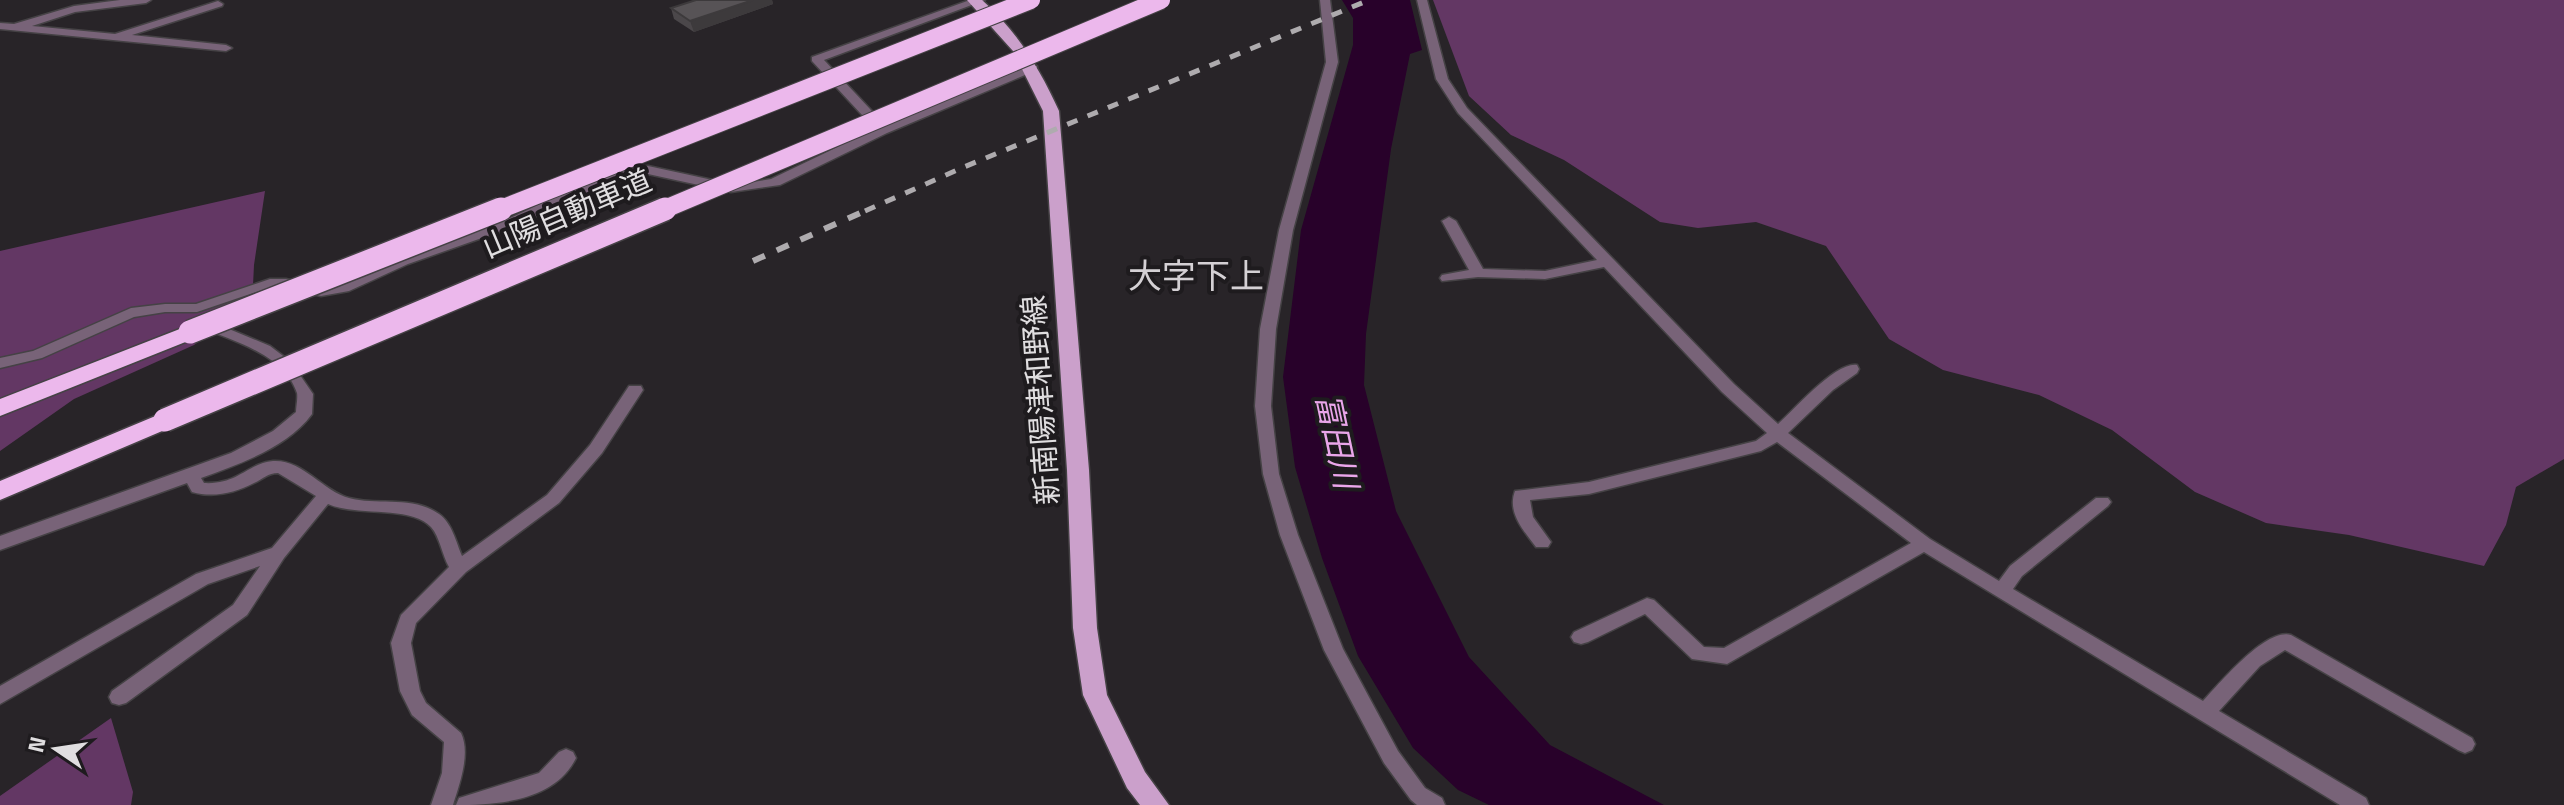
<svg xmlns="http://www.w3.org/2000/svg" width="2564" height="805" viewBox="0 0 2564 805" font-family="'Titillium Web','Noto Sans JP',sans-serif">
<rect width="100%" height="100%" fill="#282428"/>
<!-- forest -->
<path fill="#633764" d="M1433,0H2564V459L2516,487L2506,525L2484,566L2349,535L2266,523L2195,492L2112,430L2039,395L1943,370L1889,339L1826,246L1756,222L1698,228L1660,222L1564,160L1511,135L1469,96Z
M265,191L254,265L252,305L194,345L74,399L0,451V251Z
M111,718L133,792L131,805H0V796Z"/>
<!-- water -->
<path fill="#28012a" d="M1342,0H1410L1422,50L1410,54L1391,149L1366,334L1364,385L1396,511L1469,657L1550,745L1664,805H1489L1458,790L1413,748L1358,656L1322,558L1295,467L1283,377L1301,230L1353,45V18Z"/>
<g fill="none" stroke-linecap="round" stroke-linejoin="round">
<defs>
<path id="minor" d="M120,0H151L146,3L75,12L32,26L115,34L218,1L223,4L222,6L132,35L226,45L232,48L226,51L0,29V23L14,24L74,6Z
M970,0H985L824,60L885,125L1029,66H1037V70L887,133L780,185L731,192L648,174L631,176L606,184L516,226L408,264L349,291L321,296L284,287H271L197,312H165L134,317L42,358L0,368V358L33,351L131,308L165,304H196L270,279H286L321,288L340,284L398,258L506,220L596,178L625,169L648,166L731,184L753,182L771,179L875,129L812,61V57Z
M1320,0H1330L1338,62L1293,230L1276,329L1271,406L1279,474L1298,535L1343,649L1398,751L1425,788L1442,798L1445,805H1417L1411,800L1384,763L1324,650L1280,535L1263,474L1255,406L1260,329L1279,230L1326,62Z
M1417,0H1427L1448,79L1467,108L1734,384L1778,424C1794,410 1835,362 1857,365L1859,369L1857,373L1833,390L1788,433L1930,539L1999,581L2010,566L2096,498H2108L2111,502L2108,506L2022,576L2013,589L2203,701C2219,684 2266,627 2291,635L2472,738L2475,744L2472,750L2465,753L2458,750L2285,650L2260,666L2219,711L2366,798L2369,805H2340L1924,552L1727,664L1692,659L1645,614L1588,642L1581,644L1574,642L1571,637L1574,632L1647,598L1654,600L1704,647L1724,648L1911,543L1777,442L1761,451L1589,494L1530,500L1533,517L1551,542L1548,547H1536C1523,530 1507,512 1515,491L1589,482L1756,441L1767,433L1722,392L1604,267L1545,279L1478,277L1442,281L1440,278L1442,275L1469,270L1442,221L1449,217L1456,221L1483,269L1545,271L1597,260L1458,113L1436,79Z
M205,319L270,346L291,362L313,394L312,414C287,448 239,464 201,478L204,483C238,485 248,463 273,461C302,459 323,491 349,498C378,506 412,495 439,514C452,523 456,542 462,556L547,495L590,445L629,386H641L643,390L602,453L559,503L466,572L416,623L411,643L420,691L426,703L461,733C471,754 459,785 453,805H431L442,773L444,742L412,715L400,691L391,643L401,615L449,567C442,555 440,537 431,527C411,505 357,517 328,504L284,558L247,615L126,703L119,705L112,703L109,697L112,691L233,605L260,566L208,584L0,704V686L196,574L272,548L316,496L278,473C268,473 263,479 254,483C235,493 213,498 192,492L187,483L0,550V536L231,453L273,431L296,412C296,407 298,398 297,393C284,354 233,341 200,327L198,324Z
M566,749L573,752L576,758C555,801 498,805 456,805L459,798L539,773L559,752Z"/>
<path id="primary" d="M967,0H982C1017,31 1040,69 1059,111L1089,470L1097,628L1107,695L1145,772L1169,805H1140L1127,788L1083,695L1073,628L1067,470L1043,111L1013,51Z"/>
<path id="motorway" d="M190,325L198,327L201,332L198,337L0,416V399Z
M165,412L174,414L177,420L174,426L0,500V481Z"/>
</defs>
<!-- minor casing -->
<use href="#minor" stroke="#454245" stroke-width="3"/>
<!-- primary casing -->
<use href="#primary" stroke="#454245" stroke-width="3"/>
<!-- motorway casing -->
<use href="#motorway" stroke="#454245" stroke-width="3"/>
<!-- minor -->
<use href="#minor" fill="#786378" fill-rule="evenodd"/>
<!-- primary -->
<use href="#primary" fill="#cba0cb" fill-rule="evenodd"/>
<!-- motorway -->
<use href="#motorway" fill="#ecb8ec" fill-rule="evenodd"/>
<!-- rail-far1 -->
<path stroke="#aeabae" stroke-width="5" stroke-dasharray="11 11" stroke-linecap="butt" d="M865,211L964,167L1369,0"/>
<!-- rail -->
<path stroke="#aeabae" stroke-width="6" stroke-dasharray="13 13" stroke-linecap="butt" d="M753,261L869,209"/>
<defs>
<path id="motorway-bridge-far1" d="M496,211L1031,0
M660,211L1161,0"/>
<path id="motorway-bridge" d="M190,332L501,209
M165,420L665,209"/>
</defs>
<!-- motorway-bridge-far1 casing -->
<use href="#motorway-bridge-far1" stroke="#454245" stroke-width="20" stroke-linecap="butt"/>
<!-- motorway-bridge casing -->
<use href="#motorway-bridge" stroke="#454245" stroke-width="26" stroke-linecap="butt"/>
<!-- motorway-bridge-far1 -->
<use href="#motorway-bridge-far1" stroke="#ecb8ec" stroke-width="18"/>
<!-- motorway-bridge -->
<use href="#motorway-bridge" stroke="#ecb8ec" stroke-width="23"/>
</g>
<!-- wall -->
<path fill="#4b474a" d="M696,0H772L773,4L694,32L674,19L671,8Z"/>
<!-- shaded-wall -->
<path fill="#3d3a3c" d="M753,0H772L773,4L694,32L690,21Z"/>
<!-- building -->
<path fill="#575356" stroke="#3d3a3c" stroke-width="2" d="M696,0H753L690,21L671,8Z"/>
<g text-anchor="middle" stroke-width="8" stroke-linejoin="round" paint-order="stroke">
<!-- street labels -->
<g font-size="30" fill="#e0dee0" stroke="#1e1b1e">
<text transform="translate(567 214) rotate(-23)" y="10">山陽自動車道</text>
<text transform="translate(1041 400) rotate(-94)" y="10">新南陽津和野線</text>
</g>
<!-- water labels -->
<g font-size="32" font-style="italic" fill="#eaa6ea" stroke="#1e1b1e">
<text transform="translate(1337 441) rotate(78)" y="11">富田川</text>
</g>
<!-- quarter labels -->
<g font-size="34" fill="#d4d0d4" stroke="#1e1b1e">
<text x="1196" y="288">大字下上</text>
</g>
</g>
<!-- north arrow -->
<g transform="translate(56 749) rotate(283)" stroke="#1e1b1e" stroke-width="6" paint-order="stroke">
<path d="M0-6L14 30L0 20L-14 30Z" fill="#e0dee0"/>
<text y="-12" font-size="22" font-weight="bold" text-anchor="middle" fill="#e0dee0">N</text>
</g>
</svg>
